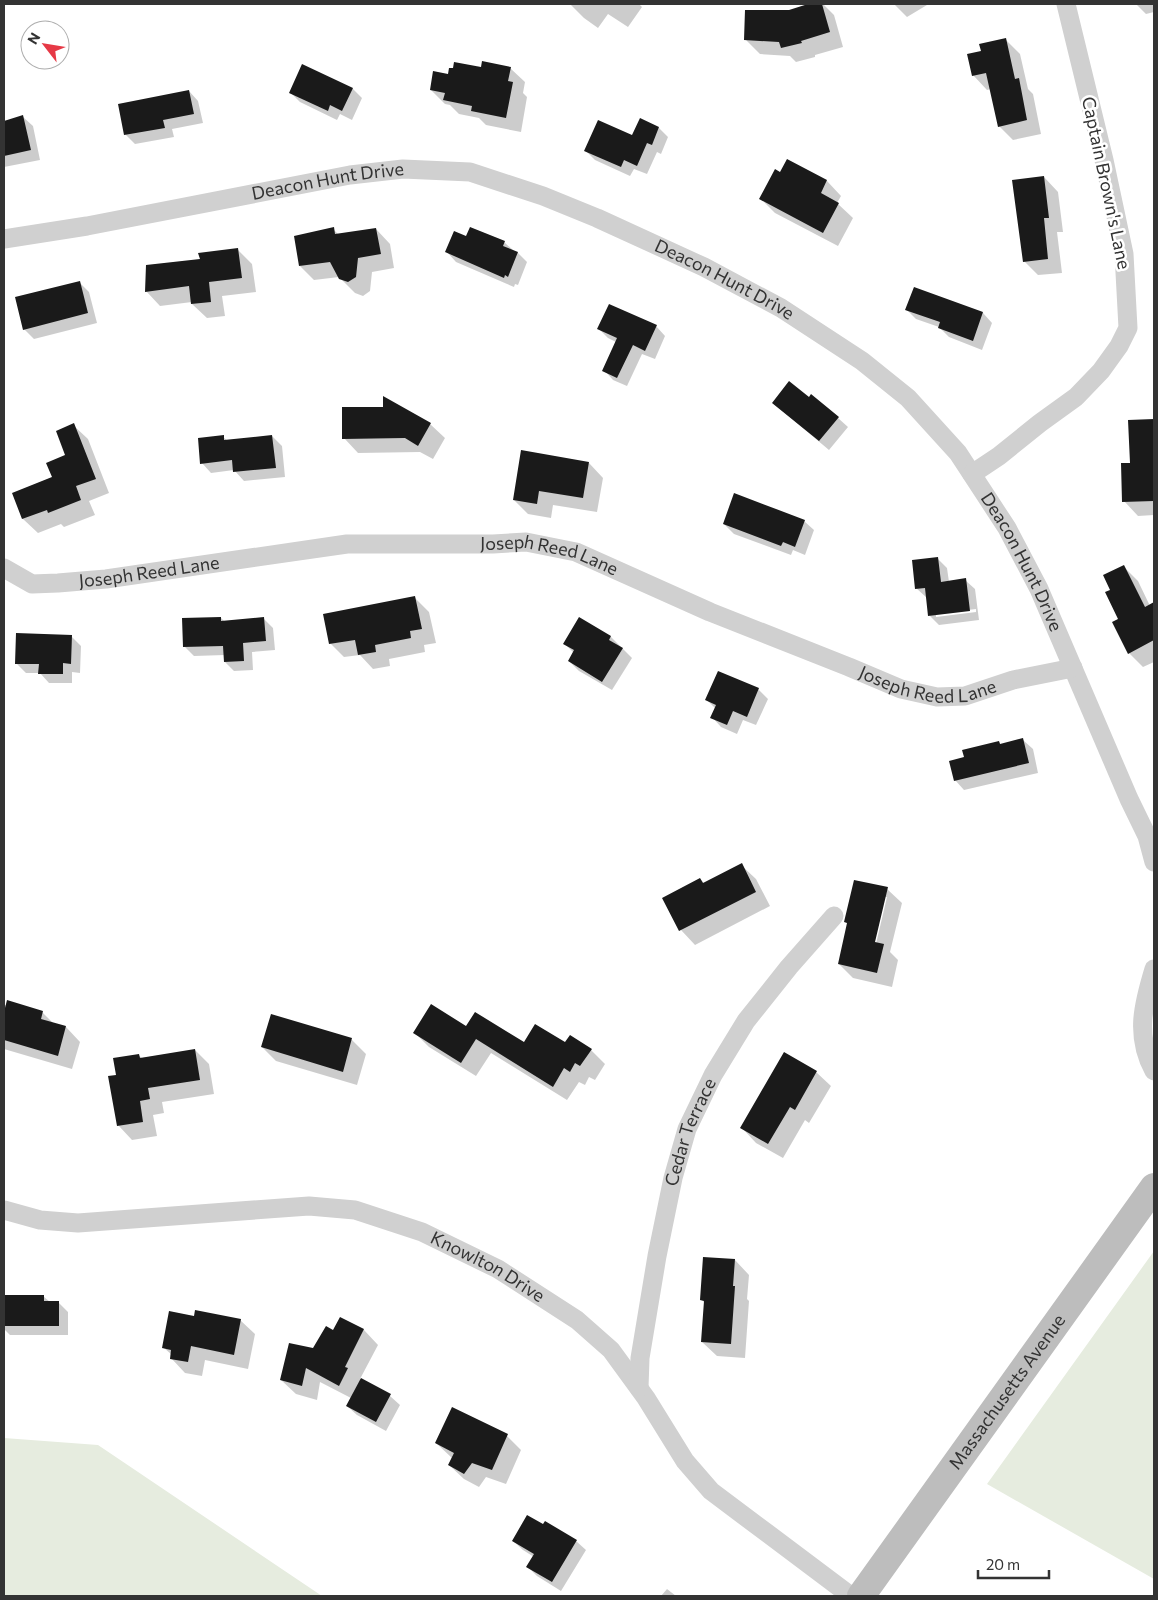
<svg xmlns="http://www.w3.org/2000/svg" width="1158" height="1600" viewBox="0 0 1158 1600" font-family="Commissioner,sans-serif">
<rect width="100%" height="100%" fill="#fff"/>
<!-- green -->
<path fill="#e6ecdf" d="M1154,1251V1579L987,1484Z
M4,1438L98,1445L322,1596H4Z"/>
<!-- shadow -->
<path fill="#0003" fill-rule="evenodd" d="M570,4H639L642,7L628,27L608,14L598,28L584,18Z
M812,4H823L834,15L843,47L815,55V57L796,62L790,56L760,54L746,40L790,11Z
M894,4H926L927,5L907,17Z
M1136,4H1154V12L1146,14Z
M1005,39L1020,54L1028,89L1033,94L1041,134L1013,140L999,126L991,89L987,90L973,75L982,52Z
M482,68H510L525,82L523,93L527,97L521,132L486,125L479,118L459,114L450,105L445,104L431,90L449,75Z
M353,89L362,98L352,120L340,114L337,120L300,102L291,93Z
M189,91L198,101L203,123L172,129L174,137L135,144L125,134Z
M23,117L33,126L40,160L4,167V122Z
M659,128L668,137L661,154L657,152L647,174L634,169L630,176L595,160L585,150Z
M787,160L827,181L841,196L837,203L853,218L838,246L775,213L760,198L781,173Z
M1044,177L1058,192L1063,232H1057L1062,273L1038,275L1024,261Z
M333,229L339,235L376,229L390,244L394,268L372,272L370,291L363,296L355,293L339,277L314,280L300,266Z
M467,237L504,242L514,251L518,253L527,262L518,285L515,284L514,287L456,262L447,252Z
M237,249L252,264L256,292L222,296L225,316L207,318L192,304V302L160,306L146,291L201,260Z
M79,282L89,292L97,323L34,339L24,329Z
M914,288L983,313L992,323L982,350L949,337L939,327L916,319L906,309Z
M656,326L665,336L655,359L642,354L627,386L613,380L604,370L616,342L608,338L599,329Z
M809,398L838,418L848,427L829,450L773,403Z
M1129,421H1154V515L1138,516L1124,501L1131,464Z
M430,424L445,438L433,459L420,452L358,453L344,438Z
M73,425L88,439L109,493L89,501L95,515L64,527L61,524L38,533L23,519L14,493L53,477L67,456Z
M272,436L282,446L285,477L244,481L234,470L211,473L202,463L223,437L228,441Z
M589,463L603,478L597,512L553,505L551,518L528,514L514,500Z
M804,521L814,530L805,555L793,550L791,555L734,534L724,524Z
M937,558L947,568L949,582L965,580L975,589L979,620L939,625L930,616L927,598L916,588ZM976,609V612L936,617V614Z
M1124,567L1138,581L1150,606L1154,604V662L1143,667L1129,653L1112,590Z
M415,598L429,612L436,643L424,645L425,652L389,659L390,666L373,669L360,655L344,657L330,643Z
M221,618L225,622L264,619L273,628L275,650L252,652L253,670L234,671L225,662V655L194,656L185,647Z
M579,619L611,637L632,658L612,690L579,671L569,661L574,653L565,644Z
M71,636L81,646L80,673L72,672V683H49L40,673H26L16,663Z
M719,672L758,689L768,699L756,725L743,720L737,734L721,727L712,717L716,709L707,700Z
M1023,740L1033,749L1038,773L964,790L955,780L966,758L999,742L1001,745Z
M741,865L756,879L770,906L695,945L681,930L700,879L705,884Z
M887,889L902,903L890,952L898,960L892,987L853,978L839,964L848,924ZM884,897H887L875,948H872Z
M4,1005L42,1012L54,1024L66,1027L80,1042L72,1069L4,1049Z
M271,1016L352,1040L366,1054L357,1085L276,1061L262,1047Z
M415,1033L524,1044H566L591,1050L605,1064L595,1080L589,1077L585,1085L579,1082L567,1100L491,1053L476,1076L429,1047Z
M195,1050L209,1064L214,1094L162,1102L164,1113L153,1115L157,1136L132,1140L118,1125L117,1076L138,1055L142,1058Z
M816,1072L831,1086L809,1123L805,1120L783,1158L756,1143L742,1128Z
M735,1260L749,1275L747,1299L749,1301L745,1358L717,1356L702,1342L705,1303L702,1300Z
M43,1296L50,1302H58L68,1312V1335H10L4,1329V1297Z
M195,1317L240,1320L255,1334L248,1369L205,1360L202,1376L185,1373L171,1358L172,1355L163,1347Z
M340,1318L364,1330L378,1345L360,1379L390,1396L400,1405L386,1431L357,1415L347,1406L351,1398L320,1382L317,1400L296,1394L281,1380L333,1331Z
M507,1436L521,1450L506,1484L486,1477L479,1487L464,1479L449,1465L452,1458L436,1443Z
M513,1541H576L586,1550L561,1591L537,1576L528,1567L534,1557L523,1550Z
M667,1589L676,1596H661Z"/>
<!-- building -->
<path fill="#1a1a1a" d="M808,4H822L830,32L801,41L802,43L781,48L779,42L744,40L745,10H789Z
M1006,38L1015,79L1019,78L1027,120L998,127L986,73L972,76L967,54L981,51L979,44Z
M482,61L511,67L508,81L513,82L506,118L471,111L472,106L443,100L445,93L430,90L433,71L448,74L449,68H453L454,62L481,67Z
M302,64L353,88L342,111L330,105L328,111L289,93Z
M189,90L194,114L163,120L165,128L124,135L118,104Z
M23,115L31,150L4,156V121Z
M640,118L659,127L652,145L647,143L637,166L624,160L621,167L584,151L598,120L632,135Z
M787,159L827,180L821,193L839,203L823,233L759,199L775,169L780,172Z
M1044,176L1049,218H1044L1048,259L1023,262L1012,180Z
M334,227L335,234L376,228L381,254L358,258L356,277L348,282L339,279L330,262L299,266L294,236Z
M470,227L505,241L503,246L518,252L508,277L505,275L504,278L445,252L454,231L466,236Z
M238,248L242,278L209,282L211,302L191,304L189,286L145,292L146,265L200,259L198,253Z
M80,281L88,313L23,330L15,297Z
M914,287L983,312L973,341L938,328L940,322L905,310Z
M609,304L657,325L645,351L633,345L617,378L602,371L617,338L597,329Z
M789,381L809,397L811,394L839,417L819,441L772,403Z
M383,396L431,423L418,446L405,438L342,439V407H383Z
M1154,419V501L1122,502L1121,463H1130L1128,420Z
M74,423L96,479L76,486L81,500L48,513L47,510L22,519L12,493L52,477L46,463L65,455L56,431Z
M224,435V440L272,435L276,468L233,472L232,460L200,464L198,438Z
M521,450L589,462L583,498L539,491L537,504L513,500Z
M734,493L805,520L795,547L783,542L781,546L723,524Z
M938,557L941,582L966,578L970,611L928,616L925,588L915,589L912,560Z
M1124,565L1145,607L1154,602V640L1128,654L1112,622L1118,619L1105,592L1110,590L1103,575Z
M415,596L422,629L410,631L411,638L375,645L376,652L358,655L355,640L329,644L323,614Z
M221,617V621L264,617L266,641L243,643L244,661L224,662L223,646L183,647L182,618Z
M579,617L611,636L609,640L623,648L602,682L568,661L574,650L563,644Z
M16,633L72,635L71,664L63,663V674H38L39,664H15Z
M718,671L759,688L747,717L733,711L727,725L710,718L716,705L705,700Z
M1023,738L1029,763L954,781L949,761L964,757L962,750L999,741L1000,744Z
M742,863L756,892L679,931L662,898L700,878L703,883Z
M854,880L888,887L875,942L884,944L877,973L838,964L847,923L844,922Z
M7,1000L43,1011L41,1019L66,1026L58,1056L4,1040V1012Z
M431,1004L466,1026L475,1012L524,1042L535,1024L565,1042L570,1035L592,1049L580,1066L575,1063L570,1072L564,1068L553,1087L476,1039L461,1063L413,1033Z
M271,1014L352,1038L343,1072L261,1047Z
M195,1049L200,1080L148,1088L150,1099L140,1101L143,1122L117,1126L108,1076L116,1075L113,1058L139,1054L140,1058Z
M784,1052L817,1071L795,1110L790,1107L768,1144L740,1128Z
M703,1257L735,1259L733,1286H735L731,1344L701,1342L704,1301L700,1300Z
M4,1295H44V1301H59V1326H4Z
M195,1310L241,1319L234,1355L191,1346L188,1362L170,1359L171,1350L162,1348L169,1311L194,1316Z
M340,1317L364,1329L345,1367L348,1368L339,1386L306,1368L302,1386L280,1380L289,1343L313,1348L326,1326L333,1330Z
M361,1378L391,1394L376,1422L346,1406Z
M452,1407L508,1434L492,1470L472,1463L464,1474L448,1465L454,1453L435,1443Z
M527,1515L543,1524L545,1521L577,1540L552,1582L526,1567L534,1554L512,1541Z"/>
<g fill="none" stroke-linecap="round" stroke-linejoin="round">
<!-- minor -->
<g stroke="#d0d0d0" stroke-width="19">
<path id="s1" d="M4,239L87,226L350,175L403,169L470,172L543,196L597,218L704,267L781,308L862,361L908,398L958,453L1007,528L1039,589L1129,799L1147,836L1154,862"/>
<path d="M972,474L999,456L1040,423L1076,397L1101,371L1119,346L1128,328L1124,254L1104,160L1066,4"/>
<path id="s2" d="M4,568L32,584L58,583L106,579L347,544H493L526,542L576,552L710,612L849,667L901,689L937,697L965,696L1013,680L1073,668"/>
<path d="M1154,969C1143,1005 1135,1036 1154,1071"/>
<path id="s3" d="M4,1210L40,1220L78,1223L309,1206L355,1210L422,1232L498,1269L577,1320L611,1350L646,1398L685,1461L711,1491L851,1596"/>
<path id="s4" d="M639,1388L640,1358L657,1256L673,1178L687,1129L713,1075L746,1021L789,967L834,916"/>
</g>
<!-- secondary -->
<path stroke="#bdbdbd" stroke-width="28" id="s5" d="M861,1596L1154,1187"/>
</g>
<g text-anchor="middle" stroke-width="5" stroke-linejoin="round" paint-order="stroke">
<!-- street labels -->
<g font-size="18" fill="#333" stroke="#fff">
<text dy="6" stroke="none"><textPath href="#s1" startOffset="329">Deacon Hunt Drive</textPath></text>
<text transform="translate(1106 183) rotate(78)" y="6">Captain Brown's Lane</text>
<text dy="6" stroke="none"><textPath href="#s1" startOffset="749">Deacon Hunt Drive</textPath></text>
<text dy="6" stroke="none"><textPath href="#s2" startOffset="554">Joseph Reed Lane</textPath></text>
<text dy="6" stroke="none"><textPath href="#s1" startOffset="1169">Deacon Hunt Drive</textPath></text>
<text dy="6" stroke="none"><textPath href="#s2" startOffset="150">Joseph Reed Lane</textPath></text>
<text dy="6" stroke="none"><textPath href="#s2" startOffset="959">Joseph Reed Lane</textPath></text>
<text dy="6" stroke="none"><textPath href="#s4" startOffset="262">Cedar Terrace</textPath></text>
<text dy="6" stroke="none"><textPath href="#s3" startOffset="498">Knowlton Drive</textPath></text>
<text dy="6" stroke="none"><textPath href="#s5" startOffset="251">Massachusetts Avenue</textPath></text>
</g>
</g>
<!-- border -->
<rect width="1158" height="1600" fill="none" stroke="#333333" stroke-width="10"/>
<!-- north arrow -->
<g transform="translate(45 45) rotate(301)"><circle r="24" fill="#ffffff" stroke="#adadad"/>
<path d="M0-4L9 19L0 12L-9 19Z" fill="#e63946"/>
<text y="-8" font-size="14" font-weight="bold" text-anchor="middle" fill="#333333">N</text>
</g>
<!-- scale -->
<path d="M978 1570v8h71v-8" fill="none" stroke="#333333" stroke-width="2.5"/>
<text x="986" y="1570" font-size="15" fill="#333333" stroke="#ffffff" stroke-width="4" paint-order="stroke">20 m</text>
</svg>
